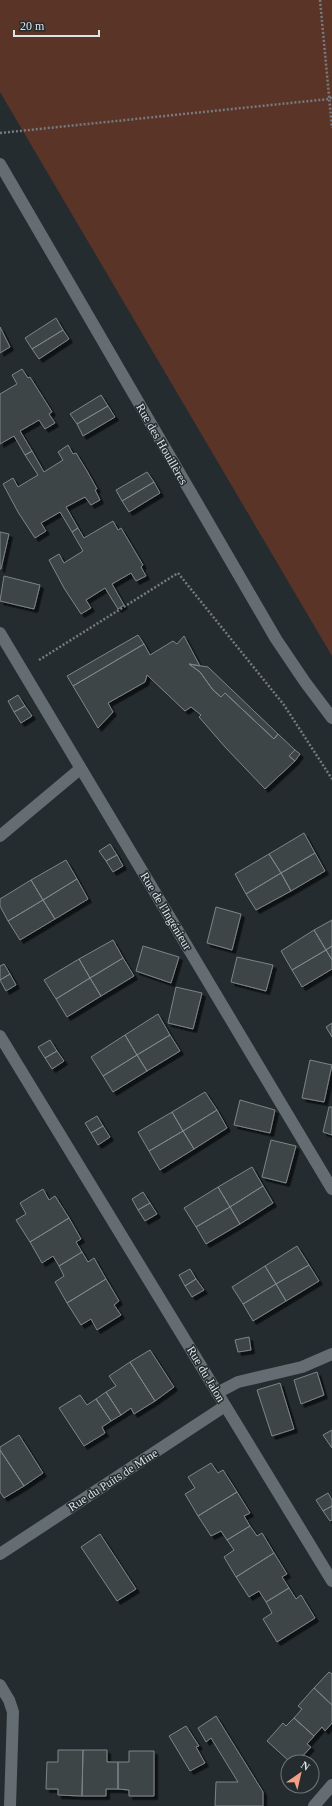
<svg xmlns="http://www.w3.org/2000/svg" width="332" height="1806" viewBox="0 0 332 1806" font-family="'Times New Roman',serif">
<defs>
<filter id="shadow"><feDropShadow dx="3.5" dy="3.5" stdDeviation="0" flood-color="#0009"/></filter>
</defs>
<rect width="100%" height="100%" fill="#242c2f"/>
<!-- green -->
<path fill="#5b3428" d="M0,0H332V656L0,92Z"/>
<!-- building -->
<path fill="#3c4447" stroke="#7c8689" filter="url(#shadow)" d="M56,318L63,330L32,349L25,338Z
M0,327L10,347L0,353Z
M63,330L69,339L39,359L32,349Z
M22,369L28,378L30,377L52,412L49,414L55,423L45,429L39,420L20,431L32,451L25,455L14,436L0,444V394L17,384L12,375Z
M101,395L108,406L77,424L70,414Z
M108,406L115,417L83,436L77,424Z
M68,445L73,454L76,453L87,471L97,489L95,490L100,500L91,505L85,497L66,507L78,528L72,532L60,512L41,523L46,531L35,538L18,512L3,484L13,478L18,487L38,475L25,455L29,453L32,451L44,472L63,460L58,452Z
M147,472L154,482L122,501L116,490Z
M154,482L160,493L129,512L122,501Z
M113,521L118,530L121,528L143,565L141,567L146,576L136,581L131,573L112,584L124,605L118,609L105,588L86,600L91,608L81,614L64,588L49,560L59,554L64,563L83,551L72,532L78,528L84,538Z
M0,532L9,534L1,569H0Z
M4,576L40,585L34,609L0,601Z
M138,635L144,644L73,686L67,676Z
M184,636L200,666L189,664L200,672L213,690L221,697L225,693L274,739L278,734L295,750L289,756L295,761L265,789L225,747L199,717L201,715L191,707L185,711L147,675L145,682L108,703L113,712L98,728L73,686L144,644L150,655L173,641L177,644Z
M189,664L208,667L278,734L274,739L225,693L221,697L213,690L200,672Z
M18,695L25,706L14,712L8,701Z
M25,706L32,716L21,723L14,712Z
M295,750L300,754L295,761L289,756Z
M304,833L315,853L281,873L269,854Z
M110,844L117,855L106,861L99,851Z
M315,853L325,871L291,891L281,873Z
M269,854L281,873L246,894L235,874Z
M117,855L123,866L113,872L106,861Z
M66,860L77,879L43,900L31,880Z
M281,873L291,891L256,910L246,894Z
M77,879L88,899L55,919L43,900Z
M31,880L43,900L8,921L0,906V899Z
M43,900L55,919L20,940L8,921Z
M216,907L241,914L232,950L207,943Z
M332,920V946L326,950L314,930Z
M314,930L326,950L292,970L281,951Z
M113,940L123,958L90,978L79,959Z
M143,946L179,957L171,983L136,971Z
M332,946V960L326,950Z
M326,950L332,960V969L302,987L292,970Z
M237,957L273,965L266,991L231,982Z
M123,958L134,976L101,996L90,978Z
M79,959L90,978L56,999L44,980Z
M4,964L10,974L0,980V966Z
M10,974L16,985L6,991L0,980Z
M90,978L101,996L67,1017L56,999Z
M176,987L202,993L193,1029L168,1023Z
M158,1014L170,1035L137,1055L125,1035Z
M332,1023V1037L326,1027Z
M125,1035L137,1055L103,1076L91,1057Z
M170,1035L180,1051L147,1071L137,1055Z
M50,1040L57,1051L45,1058L38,1047Z
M57,1051L64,1061L52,1069L45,1058Z
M137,1055L147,1071L113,1092L103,1076Z
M310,1060L332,1065L324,1102L302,1098Z
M205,1092L217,1110L183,1131L172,1112Z
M240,1100L275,1110L270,1133L234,1125Z
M329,1107H332V1135L323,1132Z
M217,1110L227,1128L194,1149L183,1131Z
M172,1112L183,1131L149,1151L138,1132Z
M97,1116L103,1126L91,1133L85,1123Z
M103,1126L110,1137L98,1145L91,1133Z
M183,1131L194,1149L160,1170L149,1151Z
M271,1140L296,1146L286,1183L262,1177Z
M252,1167L263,1186L230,1207L218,1187Z
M263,1186L273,1203L240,1224L230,1207Z
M218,1187L230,1207L196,1227L184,1208Z
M43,1189L49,1200L55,1196L69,1218L30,1242L16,1220L26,1214L20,1203Z
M143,1192L150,1203L138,1210L132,1199Z
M150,1203L157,1214L145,1221L138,1210Z
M230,1207L240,1224L206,1244L196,1227Z
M69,1218L81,1239L76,1242L82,1252L59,1266L53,1256L42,1263L30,1242Z
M297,1246L309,1265L276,1284L265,1266Z
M82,1252L88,1262L94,1258L106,1279L67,1303L55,1282L64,1276L59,1266Z
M309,1265L319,1281L286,1301L276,1284Z
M265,1266L276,1284L243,1304L232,1287Z
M190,1269L196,1279L185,1286L179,1275Z
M106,1279L119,1301L114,1305L121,1315L97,1330L91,1319L81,1325L67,1303Z
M196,1279L204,1290L192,1297L185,1286Z
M276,1284L286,1301L253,1321L243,1304Z
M249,1337L251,1350L238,1352L235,1340Z
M150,1350L174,1387L155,1401L130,1362Z
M130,1362L155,1401L134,1414L131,1408L121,1415L106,1392L116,1386L109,1376Z
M317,1372L324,1395L301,1404L294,1380Z
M280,1383L294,1429L272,1436L257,1390Z
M106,1392L121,1415L111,1421L96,1399Z
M80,1395L87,1405L96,1399L111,1421L102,1427L105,1433L84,1446L59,1408Z
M332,1430V1448L323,1435Z
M19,1435L43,1473L24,1486L0,1450V1447Z
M0,1450L24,1486L4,1498L0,1492Z
M211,1463L218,1473L223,1470L237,1492L198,1516L185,1494L195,1488L188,1477Z
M237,1492L250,1513L244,1516L250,1526L227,1540L221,1531L211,1536L198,1516Z
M328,1493L332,1500V1506L323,1511L316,1500Z
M332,1506V1520L330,1521L323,1511Z
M250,1526L257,1536L262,1533L274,1553L236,1577L224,1557L234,1550L227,1540Z
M100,1534L136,1589L117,1601L81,1547Z
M274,1553L287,1574L282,1577L289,1588L266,1602L259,1591L249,1597L236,1577Z
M289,1588L296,1599L301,1595L315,1618L277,1642L263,1619L272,1613L266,1602Z
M329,1672L332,1674V1705L314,1688Z
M314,1688L332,1705V1723L325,1731L322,1727L314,1736L294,1718L302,1709L298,1706Z
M216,1716L263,1792V1806H215L216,1782H238L211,1738L206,1742L198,1728Z
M294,1718L314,1736L307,1744L311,1747L297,1762H290L267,1741L283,1723L286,1726Z
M186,1726L199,1746L196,1747L205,1763L190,1771L169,1736Z
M58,1750H83L82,1796L58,1795V1789H46L47,1762H58Z
M83,1750H107V1762H118V1789H106V1796H82Z
M129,1751H154V1796H129V1790L118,1789V1762H129Z"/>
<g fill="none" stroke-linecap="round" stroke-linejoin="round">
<!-- path -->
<path stroke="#757b7e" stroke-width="2.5" stroke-dasharray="2 2" stroke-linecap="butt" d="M320,0L332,128
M0,133L329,99L332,97
M39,660L178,573L284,705L332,779"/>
<!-- minor -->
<path stroke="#646d71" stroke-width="12" d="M0,164L276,639L305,682L332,718
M0,633L332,1189
M0,836L80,769
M0,1036L332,1581
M217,1393L238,1382L302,1367L332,1354
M0,1554L225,1406
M0,1685L9,1700L13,1712L10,1806
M314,1806L332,1785"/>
</g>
<g text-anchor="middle" stroke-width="3" stroke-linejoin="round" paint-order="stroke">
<!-- street labels -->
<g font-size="12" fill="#dee3e5" stroke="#242c2f">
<text transform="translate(162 444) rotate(60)" y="4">Rue des Houillères</text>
<text transform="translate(166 911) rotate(59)" y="4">Rue de l'Ingénieur</text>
<text transform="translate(206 1374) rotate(59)" y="4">Rue du Jalon</text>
<text transform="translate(113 1480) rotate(-33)" y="4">Rue du Puits de Mine</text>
</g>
</g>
<!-- north arrow -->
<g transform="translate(300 1774) rotate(34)"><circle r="19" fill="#242c2f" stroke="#6e7578"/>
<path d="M0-3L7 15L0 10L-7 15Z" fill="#f39f85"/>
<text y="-6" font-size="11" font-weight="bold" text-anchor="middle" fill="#dee3e5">N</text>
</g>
<!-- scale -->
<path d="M14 30v6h85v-6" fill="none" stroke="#dee3e5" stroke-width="2"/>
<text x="20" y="30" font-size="12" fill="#dee3e5" stroke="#242c2f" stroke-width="3" paint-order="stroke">20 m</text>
</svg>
